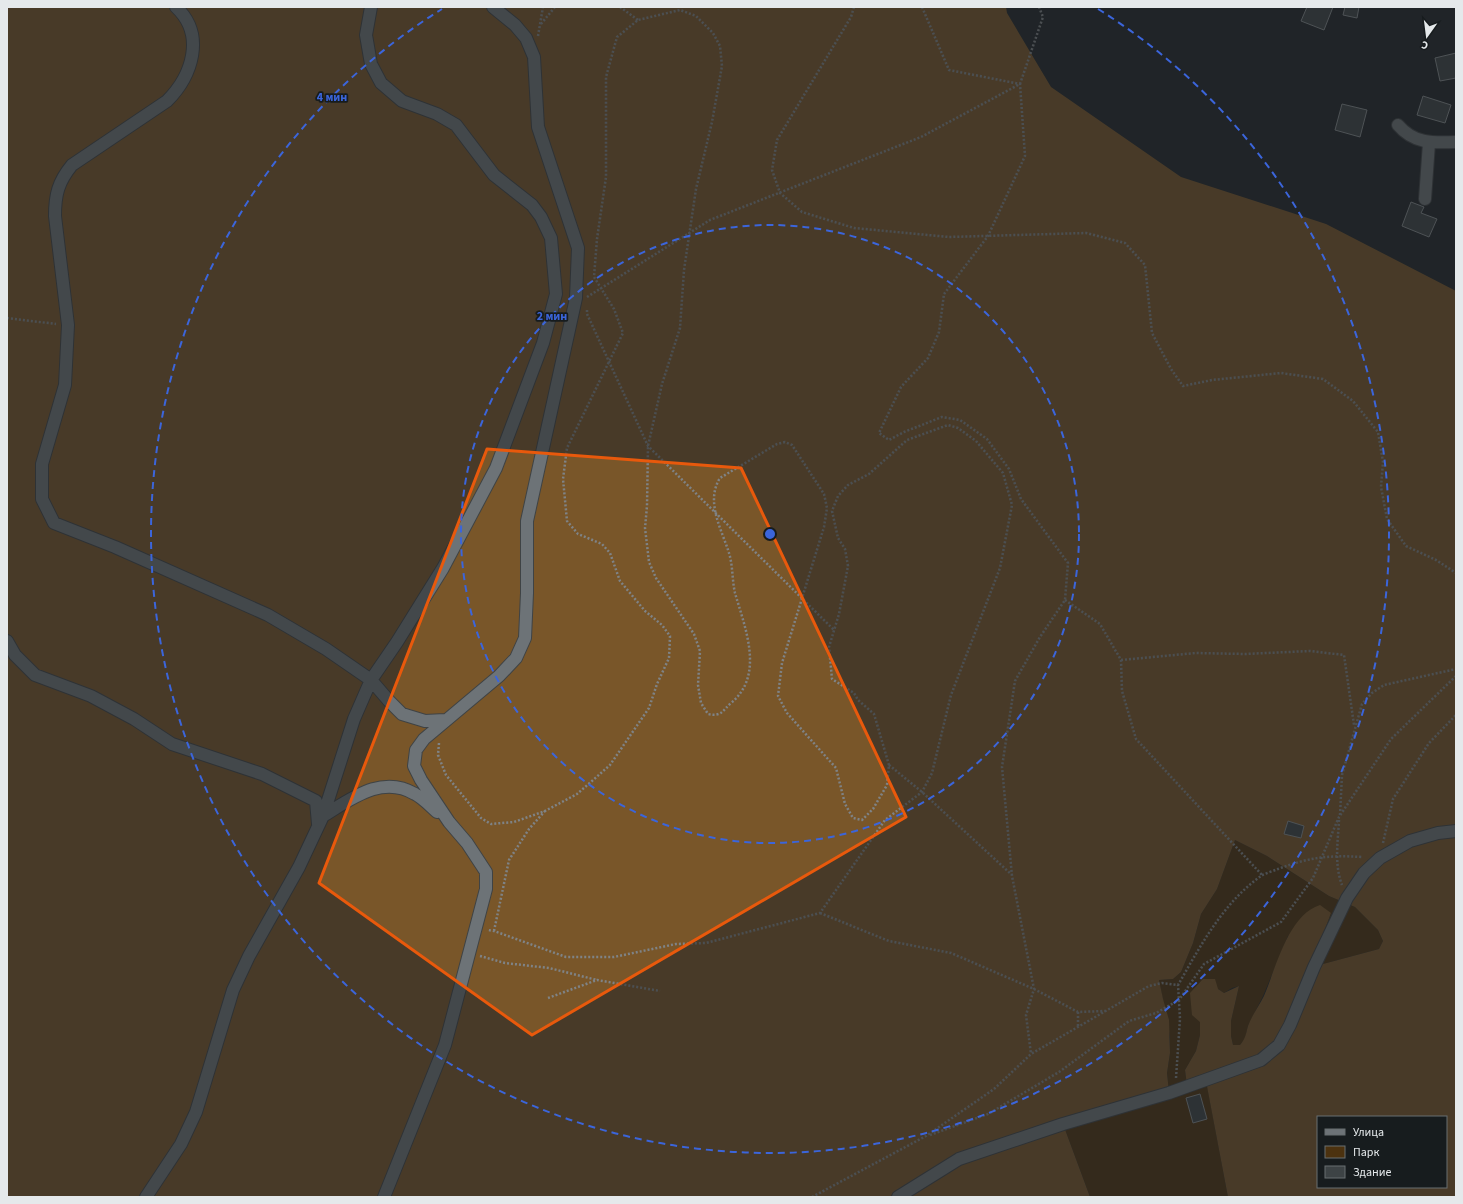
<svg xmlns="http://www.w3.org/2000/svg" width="1463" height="1204" viewBox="0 0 1463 1204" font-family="'Source Sans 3',sans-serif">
<rect width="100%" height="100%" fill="#202528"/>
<!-- green -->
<path fill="#4c320f" d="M1235,840L1267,856L1329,896L1355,907L1378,930L1383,941L1379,949L1323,964L1313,959L1331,913L1288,936L1263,996L1248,1026L1245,1039L1240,1045H1233L1231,1036V1021L1239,986L1232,988L1224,993L1218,989L1200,1022V1035L1196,1051L1185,1070L1187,1085L1169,1092L1167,1073L1170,1053V1037L1159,980L1173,979L1181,972L1193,943L1201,914L1217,889Z
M1206,1080L1228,1197H1090L1063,1124Z"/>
<!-- forest -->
<path fill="#795629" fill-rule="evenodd" d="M7,7H1006L1007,13L1051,87L1181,177L1326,224L1456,291V1197H1228L1206,1081L1063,1124L1090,1197H7ZM1235,840L1267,856L1329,896L1355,907L1378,930L1383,941L1379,949L1323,964L1314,959L1331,913L1320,905C1288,915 1276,968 1264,996C1259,1006 1252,1015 1248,1026C1246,1033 1246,1038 1240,1045H1233L1231,1036V1021L1239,986L1224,993L1218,989L1215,979H1203L1190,993L1192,1015L1200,1022V1035L1196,1051L1185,1070L1187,1085L1169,1092L1167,1073L1170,1053L1169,1020L1163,999L1159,980L1173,979L1181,972L1193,943L1201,914L1217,889ZM1318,1117H1446V1187H1318Z"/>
<!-- building -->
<path fill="#3d4345" stroke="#83898c" d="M1307,7H1333L1324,30L1301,21Z
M1345,7H1359L1357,18L1343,15Z
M1456,53V78L1440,81L1435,58Z
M1423,96L1451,105L1445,123L1417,115Z
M1342,104L1367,110L1360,137L1335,130Z
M1411,202L1424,207L1421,213L1437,219L1429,237L1402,226Z
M1288,821L1304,826L1301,838L1284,834Z
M1200,1094L1207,1119L1193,1123L1186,1098Z"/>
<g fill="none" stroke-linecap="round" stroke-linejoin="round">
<defs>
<path id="minor" d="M176,7C206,35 192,76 167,101L72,165C58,182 55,195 55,216L68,325L65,385L42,464V499L54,523L115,547L268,615L326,649L371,680L389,701L402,714L425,721L445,720
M1398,125C1414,144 1433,143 1456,142
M1425,199L1429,143
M7,641L15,655L35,675L91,696L134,719L172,744L262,774L316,801L318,824
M323,816C351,799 382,774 415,794C423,798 430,806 437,812
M146,1197L181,1144L196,1112L233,990L249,956L299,867L323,816L354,719L371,680L397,642L443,568L496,468L543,343L556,294L551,238L541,217L532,205L494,175L456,125L437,114L402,101L381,83L371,64L366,35L371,7
M384,1197L445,1045L486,889V872L467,843L449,822L421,780L414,766L416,750L424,739L499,676L516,658L525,638L527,593V521L576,298L578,248L538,127L534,57L526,38L515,25L493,7
M898,1197L959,1159L1063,1124L1169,1093L1261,1060L1279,1045L1290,1025L1314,967L1347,898L1364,873L1380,858L1410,841L1438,833L1456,831"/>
</defs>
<!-- minor casing -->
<use href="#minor" stroke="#3f4345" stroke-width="14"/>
<!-- path -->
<path stroke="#7f8386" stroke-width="2.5" stroke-dasharray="2 2" stroke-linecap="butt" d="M620,7L638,20
M854,7L851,17L777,140L772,170L780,193L802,212L854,228L949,237L1086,233L1125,243L1145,265L1152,333L1171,369L1183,386L1212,380L1281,373L1323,379L1353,401L1378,432L1383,462L1381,487L1387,519L1406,546L1436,560L1456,573
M922,7L949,70L1020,84L1025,156L988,236L944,294L939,332L928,358L901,387L879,433L889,440L904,432L942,417L960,420L987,439L1009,469L1021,499L1068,563L1065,600L1040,637L1015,681L1002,767L1012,876L1034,989L1026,1015L1031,1054
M541,24L555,7
M538,36L543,7
M587,297L710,220L921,137L1020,84L1043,17L1039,7
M587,310V314L648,446L834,630
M7,318L56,324
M1065,600L1100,624L1121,660L1122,691L1136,739L1262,875
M1121,660L1196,653L1245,654L1310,651L1344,655L1354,725
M439,743L438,755L446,775L481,818L491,824L514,822L545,811L577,794L592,781L610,765L649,708L657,684L669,658L670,636L662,625L645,611L620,581L610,553L602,544L578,534L567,521L563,479L567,448L623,333L614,309L594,277L597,239L606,177V77L617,37L638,20L680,10L696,16L713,33L720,46L722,66L712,122L696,189L684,270L680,328L662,384L648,446L647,506L645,528L649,562L656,578L694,634L700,651L698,685L701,703L708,714C722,717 723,710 731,703C765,675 745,628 735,593C732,580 733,566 729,553C722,530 705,502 720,478L777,444L785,442L792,445L824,494L827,508L824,527L782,663L778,696L787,713L836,768L845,804L853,818L862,820L873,809L887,785L889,765L874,714L858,700L854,693L832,679L829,647L839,614L848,566L845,549L838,538L832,511L838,496L848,485L869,474L907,440L948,425L958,428L976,441L1003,473L1012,505L1000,568L951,695L932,773L922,792L885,820L820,913L706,943L676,944L614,957H566L494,931L488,930
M889,765L922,792L1012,875
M1340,815L1342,775L1362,704L1372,693L1384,685L1456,669
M1339,820C1338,841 1334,864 1342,885
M1383,843L1393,799L1429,743L1456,715
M820,913L889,941L951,953L1034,989L1078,1012L1105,1011
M494,931L509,860L529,829L545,811
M480,956L505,963L549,968L597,980
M548,998L597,980L660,991
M1078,1012V1026
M1176,1078L1180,1019L1178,985
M930,1135L988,1114L1059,1072L1129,1021L1156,1013L1179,1000L1204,964L1281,922L1313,878L1339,817L1391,739L1456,676
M812,1197L926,1136L994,1089L1031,1054L1149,986L1162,983L1178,985C1201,945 1223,903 1261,876C1266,873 1273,871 1278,869C1310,857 1329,855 1362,857"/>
<!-- minor -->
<use href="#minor" stroke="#6d7377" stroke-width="12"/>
</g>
<!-- marked area -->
<path d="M0 0H1463V1204H0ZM487,449L741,468L906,817L532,1035L319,883Z" fill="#202528" fill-opacity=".55" fill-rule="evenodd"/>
<path fill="none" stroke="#e8590c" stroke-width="3" stroke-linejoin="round" d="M487,449L741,468L906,817L532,1035L319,883Z"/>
<!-- distance rings -->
<g fill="none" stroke="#3b65db" stroke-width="2" stroke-dasharray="7 5">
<circle cx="770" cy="534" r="309"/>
<path d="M1098 9A619 619 0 1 1 442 9"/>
</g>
<circle cx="770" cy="534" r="6" fill="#3b65db" stroke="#171c1e" stroke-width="2"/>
<g font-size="12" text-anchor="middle" font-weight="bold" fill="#3b65db" stroke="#171c1e" stroke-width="3.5" stroke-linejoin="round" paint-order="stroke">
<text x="332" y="101">4 мин</text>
<text x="552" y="320">2 мин</text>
</g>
<!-- border -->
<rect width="1463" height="1204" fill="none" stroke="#e5e9eb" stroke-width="16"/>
<!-- legend -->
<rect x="1317" y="1116" width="130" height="72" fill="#171c1e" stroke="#696e70"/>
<rect x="1325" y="1129" width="20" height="6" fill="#6d7377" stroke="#696e70"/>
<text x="1353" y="1136" font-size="12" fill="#e5e9eb">Улица</text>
<rect x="1325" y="1146" width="20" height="12" fill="#4c320f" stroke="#696e70"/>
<text x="1353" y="1156" font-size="12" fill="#e5e9eb">Парк</text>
<rect x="1325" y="1166" width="20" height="12" fill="#3d4345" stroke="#696e70"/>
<text x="1353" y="1176" font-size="12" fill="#e5e9eb">Здание</text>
<!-- north arrow -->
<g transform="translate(1427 36) rotate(194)" stroke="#171c1e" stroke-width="3" paint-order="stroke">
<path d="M0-3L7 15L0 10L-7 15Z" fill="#e5e9eb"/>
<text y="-6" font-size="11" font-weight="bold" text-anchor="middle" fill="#e5e9eb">С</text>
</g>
</svg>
